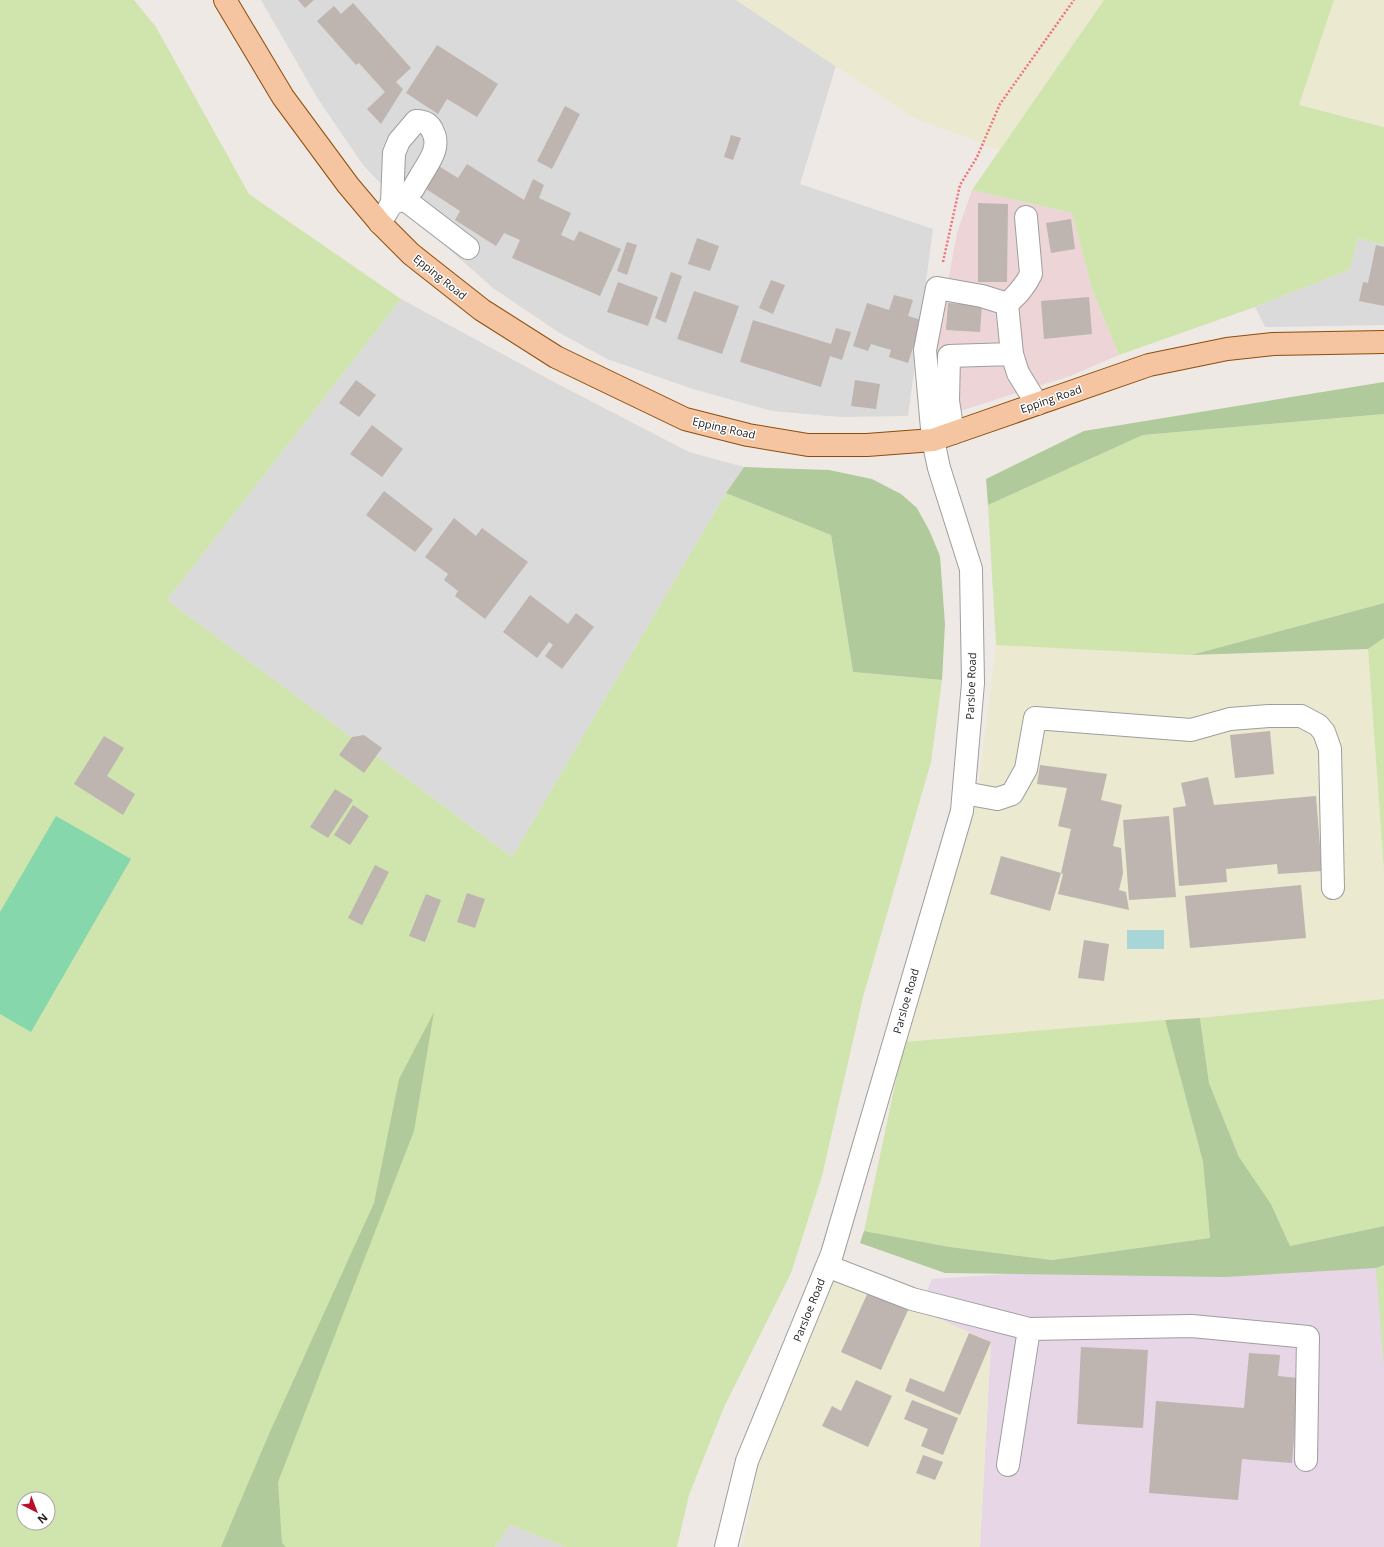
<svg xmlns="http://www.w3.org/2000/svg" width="1384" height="1547" viewBox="0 0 1384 1547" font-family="'Open Sans',sans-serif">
<rect width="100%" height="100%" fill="#eee9e4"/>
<!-- residential -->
<path fill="#dbdada" d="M261,0H736L836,66L800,184L933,229L908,416L840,417L772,411L693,389L607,359L558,332L493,288L415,219L363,165L318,99Z
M1358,238L1384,245V325L1265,327L1255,307L1349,270Z
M401,299L556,383L689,452L744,467L726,493L512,857L167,600Z
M510,1525L566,1547H495Z"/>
<!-- commercial -->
<path fill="#edd4d6" d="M972,190L1072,213L1092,289L1119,355L1070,376L960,411L932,367L957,233Z"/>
<!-- industrial -->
<path fill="#e6d6e6" d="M1384,1243V1547H980L991,1342L919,1310L932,1279L1346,1251Z"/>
<!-- farmland -->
<path fill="#ebe9d0" d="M736,0H1104L1000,150L912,117Z
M1334,0H1384V126L1299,105Z
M996,645L1191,655L1368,649L1384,871V999L1200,1018L904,1042L976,808Z
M837,1276L919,1310L991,1342L980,1547H743L760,1456Z"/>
<!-- grass -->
<path fill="#d0e5ad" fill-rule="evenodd" d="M0,0H134L156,27L249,194L401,299L167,600L512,857L726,493L831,535L853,672L942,680L931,762L863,997L822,1176L791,1273L724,1407L689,1495L677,1547H566L510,1525L495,1547H0ZM24,1499H48V1523H24Z
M1104,0H1334L1299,105L1384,127V245L1358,238L1349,270L1255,307L1119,355L1092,289L1072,213L972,190Z
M1384,414V603L1191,655L996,645L988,505L1143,435Z
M1384,638V871L1368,649Z
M1384,999V1226L1290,1246L1271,1204L1239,1157L1209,1083L1200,1018Z
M1165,1020L1203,1162L1210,1238L1052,1260L950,1247L864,1231L904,1042Z
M1384,1265V1368L1376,1268Z"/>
<!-- forest -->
<path fill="#b0ca9b" d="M1384,382V414L1143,435L988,505L986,479L1084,431Z
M744,467L829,470L872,479L901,494L917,508L929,530L940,556L945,624L942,680L853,672L831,535L726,493Z
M1384,603V638L1368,649L1191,655Z
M434,1012L414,1131L278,1482L282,1543L286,1547H221L269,1434L374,1203L399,1079Z
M1200,1018L1209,1083L1239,1157L1271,1204L1290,1246L1384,1226V1265L1376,1268L1225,1277L945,1273L860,1243L864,1231L950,1247L1052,1260L1210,1238L1203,1162L1165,1020Z"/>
<!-- pitch -->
<path fill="#87d7ac" d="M56,816L131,859L31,1032L0,1014V912Z"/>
<!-- water -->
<path fill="#a7d5d8" d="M1127,930H1164V949H1127Z"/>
<!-- building -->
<path fill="#beb4b0" d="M298,0H314L305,8Z
M353,3L411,68L396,82L403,89L381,124L367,109L385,92L359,63L356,65L317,21L334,6L341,14Z
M437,45L498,84L477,117L447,99L438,114L406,93Z
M565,106L580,114L552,169L537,161Z
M731,135L741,138L733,160L724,157Z
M467,164L524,200L533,179L544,185L539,198L571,213L561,235L574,241L579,231L621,249L600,296L512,258L520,240L504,233L496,246L455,220L460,211L423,187L437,165L458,178Z
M978,203L1008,204L1007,282H978Z
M1071,219L1075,249L1051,253L1046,223Z
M697,238L719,246L710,271L688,264Z
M627,242L637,245L627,275L617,271Z
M1376,245L1384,247V306L1359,301L1363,282L1368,283Z
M671,272L682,276L666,323L655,318Z
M771,280L785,285L773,314L759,308Z
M618,282L658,297L648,326L607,312Z
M694,291L739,306L722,354L677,339Z
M894,295L913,300L908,316L922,320L908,363L889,357L891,350L871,344L868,351L853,346L867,303L889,310Z
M1089,297L1092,334L1044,339L1041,301Z
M948,303L982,305L980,332L946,330Z
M753,320L831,344L836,328L851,332L842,360L830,356L821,387L740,362Z
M356,380L376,395L359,417L339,403Z
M855,380L880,384L876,409L851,406Z
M372,425L403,449L382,477L350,454Z
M384,491L433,529L415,552L366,515Z
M454,518L476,536L482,528L528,562L485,619L455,596L458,591L444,580L448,574L425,557Z
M530,595L568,624L576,613L594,627L562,669L545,656L553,645L549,642L537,658L503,632Z
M1270,731L1274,774L1235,778L1230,735Z
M364,735L382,748L364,773L339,755L352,737Z
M104,736L124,748L107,776L135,794L123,815L74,784Z
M1040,765L1107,774L1101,800L1122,805L1113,846L1121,848L1123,873L1119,890L1126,892L1129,910L1058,894L1063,874L1061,873L1050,911L990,894L1001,856L1061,873L1071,829L1058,826L1067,788L1037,784Z
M1208,777L1214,805L1316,796L1322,871L1278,874L1277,864L1226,869L1227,882L1179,886L1173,808L1186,806L1181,783Z
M335,789L353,800L328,838L310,827Z
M353,805L369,816L350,845L334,835Z
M1169,816L1176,897L1129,900L1123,820Z
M375,865L389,872L362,925L348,918Z
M1301,885L1306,938L1190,948L1185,896Z
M467,893L485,899L475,928L457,922Z
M426,894L441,900L425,942L409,936Z
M1084,940L1109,944L1104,981L1078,978Z
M869,1290L909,1308L881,1370L841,1352Z
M969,1333L991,1342L960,1415L905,1391L910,1378L944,1392Z
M1081,1347L1148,1350L1143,1428L1077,1424Z
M1249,1353L1280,1355L1278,1376L1299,1378L1292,1463L1242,1459L1238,1500L1149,1493L1156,1401L1244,1408Z
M856,1380L892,1396L868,1447L822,1426L832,1406L841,1411Z
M912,1400L958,1418L943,1455L921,1446L928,1429L904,1419Z
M923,1455L943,1462L935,1480L916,1473Z"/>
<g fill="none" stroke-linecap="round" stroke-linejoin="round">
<defs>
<path id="minor" d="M404,199L468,248
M380,223L392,203L394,153L399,141L416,121C424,121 430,124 433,132C441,148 428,163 420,177C416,183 411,195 404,199C401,201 395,202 392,203
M1007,304C1017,295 1025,287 1031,274L1026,217
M953,433L948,401L949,356L1012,354
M964,793L997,799L1012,794L1026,769L1035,718L1191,730L1230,719L1269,716H1301L1318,725L1324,732L1330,749L1333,888
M827,1266L912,1299L1029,1329L1192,1326L1308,1337L1306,1460
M1008,1465L1029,1329
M726,1547L747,1461L832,1254L962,811L973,683L971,569L939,468L933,440L925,350L937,288L982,296L1007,304L1012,354L1018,373L1037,404"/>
<path id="major" d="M225,0L283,97L348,185L380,223L411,254L482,310L556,357L685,419L748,435L808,445H867L933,440L1149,365L1227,349L1273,344L1384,342"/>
</defs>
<!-- minor casing -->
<use href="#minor" stroke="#9e9e9e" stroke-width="24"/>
<!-- major casing -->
<use href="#major" stroke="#8c4e0a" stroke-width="24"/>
<!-- path -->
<path stroke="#f07278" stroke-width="2.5" stroke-dasharray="2 2" stroke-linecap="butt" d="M943,262L960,185L977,157L1000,104L1074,0"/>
<!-- minor -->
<use href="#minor" stroke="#fff" stroke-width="22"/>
<!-- major -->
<use href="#major" stroke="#f5c4a1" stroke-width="22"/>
</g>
<g text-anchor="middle" stroke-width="3" stroke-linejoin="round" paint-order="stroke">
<!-- street labels -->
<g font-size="11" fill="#1d1d1d" stroke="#fff">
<text transform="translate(440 277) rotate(39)" y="4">Epping Road</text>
<text transform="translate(1051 399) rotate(-19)" y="4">Epping Road</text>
<text transform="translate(724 428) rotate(13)" y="4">Epping Road</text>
<text transform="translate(971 686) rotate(-88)" y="4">Parsloe Road</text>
<text transform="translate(906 1001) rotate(-74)" y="4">Parsloe Road</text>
<text transform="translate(809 1310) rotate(-68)" y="4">Parsloe Road</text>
</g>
</g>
<!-- north arrow -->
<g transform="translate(36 1511) rotate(138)"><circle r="19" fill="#ffffff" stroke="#a5a5a5"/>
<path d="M0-3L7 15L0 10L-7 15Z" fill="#bc0e28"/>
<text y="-6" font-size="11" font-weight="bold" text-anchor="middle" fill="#1d1d1d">N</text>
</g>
</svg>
